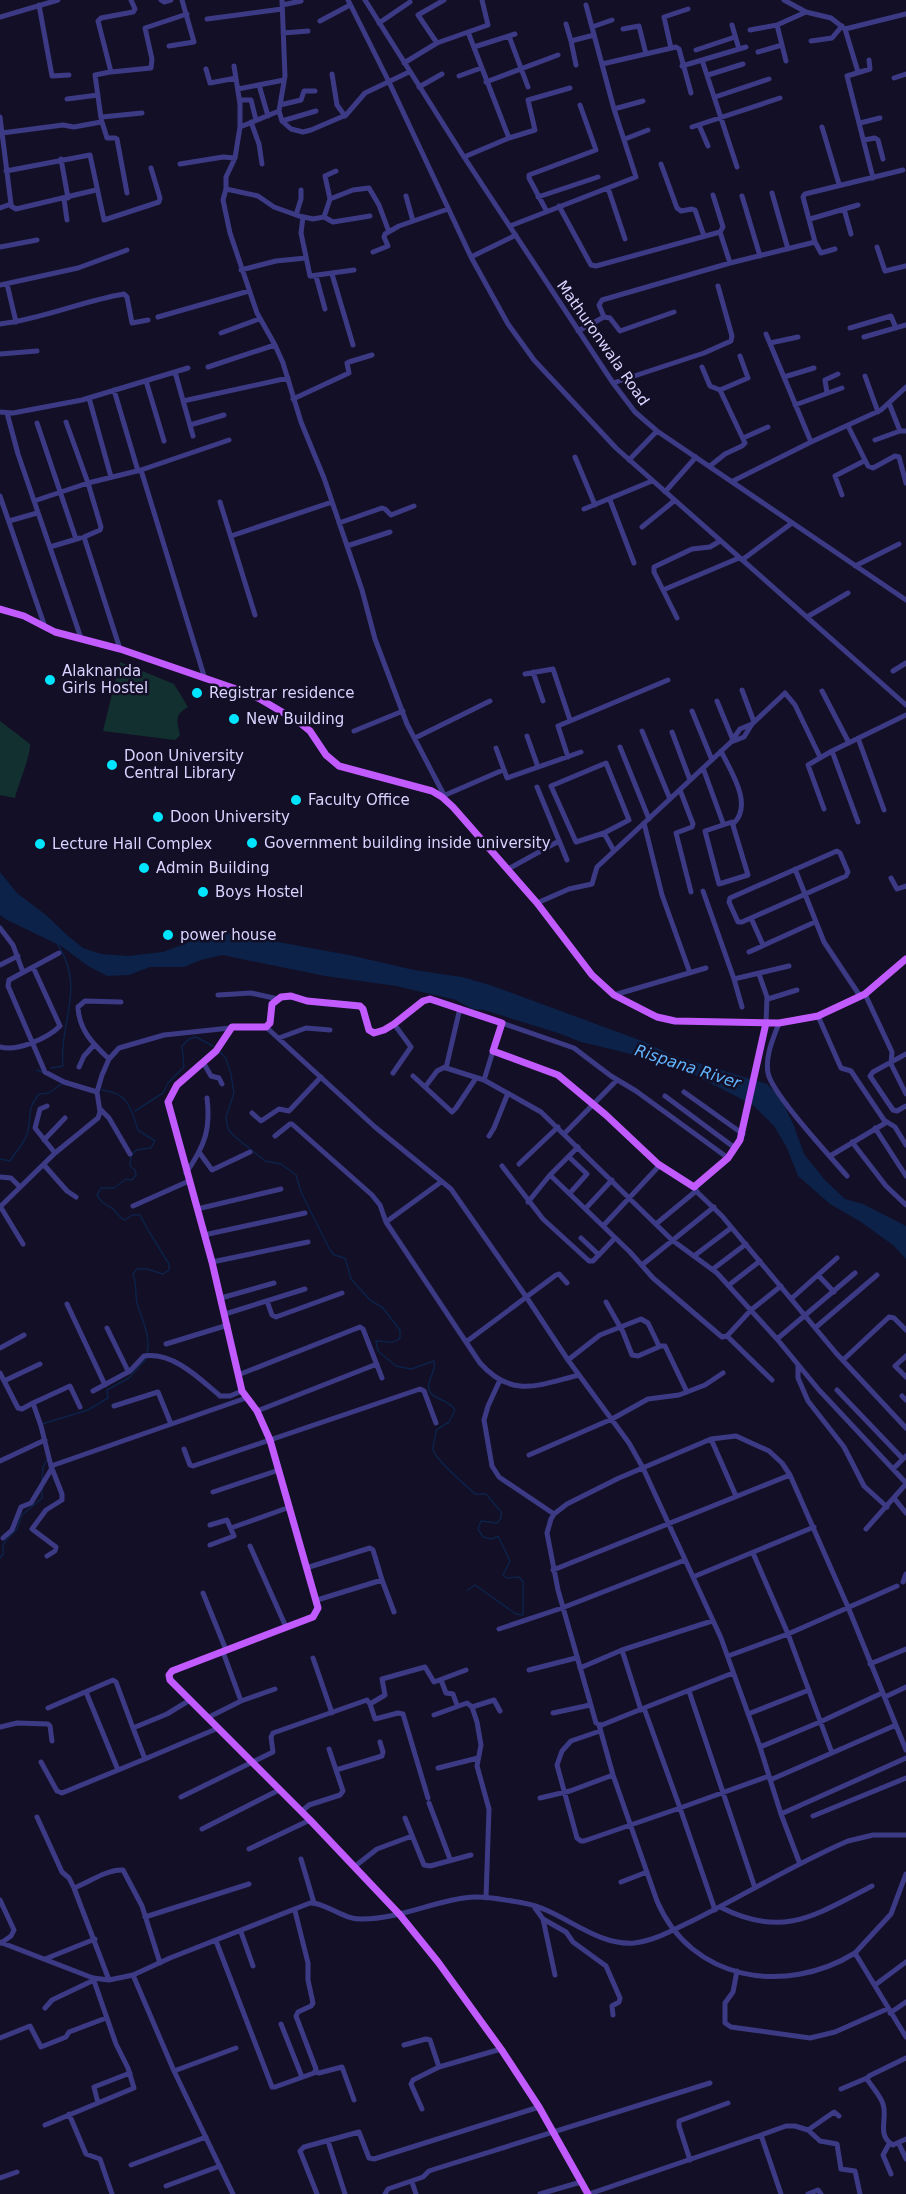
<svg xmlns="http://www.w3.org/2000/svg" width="906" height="2194" viewBox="0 0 906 2194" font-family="'DejaVu Sans',sans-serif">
<rect width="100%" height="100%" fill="#130f26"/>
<!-- green -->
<path fill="#12302f" d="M120,662L174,684L188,707C174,715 177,721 180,735L175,740L103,731Z
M0,721L30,744C31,755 18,785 15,798L0,795Z"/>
<!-- water -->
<path fill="#0c2248" d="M0,872L17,893L46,915L67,935L83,948L101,954L128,956L163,952L218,931L354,956L414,970L462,977L490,985L645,1042L671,1055L767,1084L780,1097L794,1126L804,1154L824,1179L845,1199L863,1204L906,1226V1259L894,1246L861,1222L830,1204L798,1176L787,1148L774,1126L753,1105L673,1064L581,1042L558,1033L484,1010L472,1009L456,1000L396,986L325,976L222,955L201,960L184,967H150L129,975L107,976L88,966L61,946L5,919L0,915Z"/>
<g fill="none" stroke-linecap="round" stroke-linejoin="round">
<!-- stream -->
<path stroke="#0c2248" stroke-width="1.5" d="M219,1050L226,1059L231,1074L234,1093L226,1117L228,1129L234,1136L265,1161L281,1164L296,1175L301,1192L330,1250L334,1255L345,1258L351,1279L370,1300L383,1308L400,1330V1338C392,1346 386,1340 376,1341L378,1351L396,1366L411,1369L434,1361C437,1371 426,1381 429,1390C431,1399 449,1399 455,1410L449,1422L436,1430C436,1436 433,1444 433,1449C433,1458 467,1486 475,1494H486L501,1512V1518L497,1523L481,1521L478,1529L483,1537L492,1539L498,1536L510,1561L503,1575L507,1578L519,1577L523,1582V1615L516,1614L475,1585L468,1590
M51,1068L63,1066C59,1021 86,989 58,945
M37,1070L42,1072
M102,1090C128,1093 131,1108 138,1130L155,1141L151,1148L136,1150L131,1156L130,1166L135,1170L136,1175L132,1180L126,1179L114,1188H101L97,1195C103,1205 105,1203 113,1209C118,1214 118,1217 125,1220L132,1215H140L148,1230L169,1264V1270L163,1274L147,1269H137L133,1274C137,1284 135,1293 137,1303C142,1320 151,1336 147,1354
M135,1111L163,1093L168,1083L184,1067L182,1046L189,1039L196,1037L213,1046
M0,1159L10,1161C15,1152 26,1142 28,1131C32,1113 26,1111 39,1094L49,1093L63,1083
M42,1424L88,1410L108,1398L107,1390L129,1378L146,1359
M42,1481L43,1467L47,1460
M0,1558L3,1554V1545L7,1539L17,1529L22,1515L42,1498V1488"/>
<!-- minor -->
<path stroke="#3d3a85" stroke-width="5" d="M131,0L135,9L133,12L101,18L98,21L111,72L151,68L152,59L145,28L187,14
M161,0L164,2L171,0
M282,0L285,76L279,111L240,127L235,158L226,177V189L258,196L274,207L299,216L313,219L324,217L330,199L353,190L369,188L379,205L389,232
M348,0L389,82L471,257L508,324L534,360L616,448L906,705
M365,0L464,157L613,383L635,412L657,431L906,600
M444,0L418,15L437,43L488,25L482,0
M784,0L806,12L831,18L845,29L906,14
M39,5L52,76L69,75
M282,5L301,1
M0,17L58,0
M207,19L282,9
M320,21L350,5
M379,23L410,2
M566,24L571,41L594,35
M732,25L739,49
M777,25L786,61
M592,27L612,20
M623,29L639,26L646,54
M845,29L858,72
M750,30L777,25L806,12
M283,33L308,31
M509,36L528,87
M571,41L576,65
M811,41L832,38L842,26
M169,46L194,42L182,0
M474,47L515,34
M671,48L664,17L688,9
M696,50L735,37
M758,52L782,45
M702,60L737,167
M869,60L870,69L847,76L873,178
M404,63L437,43
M602,64L676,47L679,49L691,93
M234,66L240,104V127
M682,66L746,47
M206,69L210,83L236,78
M332,74L337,105L345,116
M708,75L743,64
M459,76L481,68
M894,78L906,74
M486,82L558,55
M259,85L268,116
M419,87L442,74
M238,89L284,80
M715,97L769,79
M67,99L98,95
M240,100H251L256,120
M280,105L301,100L304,91H315
M614,109L643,101
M279,111L282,121L291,129L303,132L311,130L346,115L365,93L409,72
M0,117L11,204L0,208
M101,118L95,75L110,72
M282,121L316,111
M102,122L107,138H115L117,139L127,193
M251,122L259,144L262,164
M860,123L880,118
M699,125L708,146
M692,127L780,98
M822,127L839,184
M2,133L63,125L74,127L101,122L102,117L142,113
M509,138L535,130L528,100L570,88
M625,139L648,130
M864,140L875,138L878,140L883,159
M464,157L509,138L468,32
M61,159L68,198
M180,164L223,157L235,158
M661,164L677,208L681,211L692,209L695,210L704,236
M6,171L90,155L104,220L159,202L160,198L151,168
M608,188L625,239
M226,189L223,200L230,233L257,313L275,345L283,363L301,422L324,478L362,590L375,639L407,724L444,795
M772,193L788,249
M713,195L723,227L720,232
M406,196L413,221
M742,196L760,256
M538,197L598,177
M64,199L67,220
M330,199L325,176L336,171
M11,206L16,209L96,190
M559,206L591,265L596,266L720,232L730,263
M844,209L851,234
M546,210L529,178V175L596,150L580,105
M296,215L301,199V190
M303,217L301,233L310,276L354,270
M324,217L333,222L370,216
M810,219L858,205
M510,226L636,177L614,109L586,5
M815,242L821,253L835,249
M0,247L37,240
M877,247L885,271L906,266
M373,252L388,246L384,237L385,234L399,226L448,209
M471,257L516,235
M241,270L276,261L306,258
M332,274L353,345
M316,276L325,309
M7,284L16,322
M0,285L78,268L127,250
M158,317L249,291
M604,317L610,318L620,331L674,312
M0,324C43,319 82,301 124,294L127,297L132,323L148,320
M850,328L891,316L896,328
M578,331L604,317L599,305L602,300L730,263L815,242L803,197L805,194L903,170
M221,333L259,319
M766,334L811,442
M864,337L906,325
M770,343L798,337
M0,354L37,351
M208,367L275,345
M702,367L710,386L720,390
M175,372L193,436
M865,376L878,412
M784,377L814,368
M146,381L164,441
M613,383L704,353L731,341L732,336L718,286
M114,390L138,471
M827,393L825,380L838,374
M89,398L111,477
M293,399L349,373L347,363L349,362L372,355
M183,401L288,378
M889,403L900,431H906
M795,405L842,388
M0,412L13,413L82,400L188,368
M7,413L18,454L81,638
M66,422L88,483L101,527L100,530L84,537L120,649
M37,423L76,539
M190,425L224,415
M848,426L868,466L873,468L895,456L899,457L906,483
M743,438L768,427
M875,440L900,431
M575,457L595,505
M629,460L657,431
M710,466L725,454L742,446L745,443L720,390L748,378L740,356
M141,470L205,679
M733,481L811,442L881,410L906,387
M665,492L696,457
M842,495L835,476L864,461
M0,496L45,627
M610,500L634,563
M34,501L88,483L141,470L229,440
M220,502L255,615
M584,509L652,481
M9,521L37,513
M339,523L382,508L385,509L391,515L414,506
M642,527L674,501
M231,536L332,502
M347,546L390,532
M50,547L80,538
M742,560L792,523
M855,566L899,544
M663,590L739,558
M807,617L848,593
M677,618L654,572V567L692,549L710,547L720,541
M893,671L906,663
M533,672L543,701
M525,674L553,669L570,720
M742,690L754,722
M822,691L849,743
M717,701L733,740
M692,711L712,760
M354,731L403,711
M642,731L670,799
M672,732L690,780
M527,736L538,767
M415,738L490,701
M858,738L884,810
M731,742L744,737L752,724L785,693L795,705L820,757
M620,747L649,819
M496,748L507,778L581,752
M721,751C731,772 753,804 734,823
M568,757L558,726L668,680
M703,768L723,823
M537,787L567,860
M680,790L693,824L692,827L676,833L691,892
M443,796L503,770
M824,809L808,765L832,751
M732,822L748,875L719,884L705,831Z
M858,822L832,751L906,715
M644,823L662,895L690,973
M604,833L629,820L606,763L551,786L576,842L604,833L614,851
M837,851L840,853L848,872L846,876L742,922H738L729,902L730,898Z
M508,869L559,841
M795,869L824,942L860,996
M891,878L897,889L906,886
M703,891L734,979L789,966
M537,903L569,889L592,884L597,867L731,742L740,729L752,724
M751,918L763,945
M0,928L13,945L23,972
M749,952L815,922
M59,953L9,980L8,986L45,1072L64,1082L97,1092
M0,965L18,956
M759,974L767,997L766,1023
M734,979L742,1007
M865,994L892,1052L891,1064L906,1094
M218,995L251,993L278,999
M614,995L706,968
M768,999L797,990
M460,1008L446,1068L484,1080L541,1112L672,1240L717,1273L777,1339L819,1390L906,1483
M818,1016L841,1068L851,1071L884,1120L895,1127L906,1145
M502,1023L574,1048L611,1076L636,1091L728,1158
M779,1023C773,1039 765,1056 768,1073C772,1094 830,1156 847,1176
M266,1027L375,1127L451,1189L527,1298L568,1360L629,1443L643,1468L721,1638L760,1747
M279,1038L306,1028L330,1030
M0,1047C17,1052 48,1038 60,1026L33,967
M906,1054L873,1072L870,1076L893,1110L897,1111L906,1106
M109,1059C93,1044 79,1030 78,1007L85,1001L121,1002
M203,1062L211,1076L219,1078L222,1084
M79,1067L84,1056L94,1045
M393,1073L411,1047L394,1024
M413,1076L452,1112L456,1108L476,1078
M484,1080L493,1051
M425,1087L437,1071L445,1067
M684,1092L743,1134
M665,1096L735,1148
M47,1106L40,1109L35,1128L55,1153
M100,1109L109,1118L130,1154
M252,1113L261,1121L279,1109L289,1111L321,1077
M875,1128L906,1176
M565,1133L617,1080
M275,1136L290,1124H292L372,1195L380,1205L386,1222
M489,1136L494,1128L508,1093
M44,1140L65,1118
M852,1142L886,1186L906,1205
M578,1147L550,1175L630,1252L653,1278L722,1337L727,1336L751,1310L781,1286
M199,1152L212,1170L250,1152
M830,1156L887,1122
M569,1157L587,1174L570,1193
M519,1164L558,1127
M44,1165L67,1191L76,1197
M502,1166L543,1219L589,1261H593L615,1238
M186,1173C204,1147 211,1130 207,1098
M0,1177L11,1178L19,1186
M441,1182L386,1222L480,1363C512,1399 539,1385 579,1375
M694,1187L698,1193L722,1216L836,1353L906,1428
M528,1202L550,1175
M0,1206L23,1244
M133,1206L189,1181
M0,1207L55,1153L98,1118L100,1112L97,1092L102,1075L109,1059L119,1048L164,1035L230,1028
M586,1208L612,1180
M197,1209L281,1189
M656,1224L696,1191
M603,1226L660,1165
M204,1235L305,1213
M581,1238L599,1255
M694,1256L731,1228
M212,1262L308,1242
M642,1265L714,1207
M713,1269L746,1244
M818,1275L834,1292
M729,1285L760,1261
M221,1298L274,1283
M791,1299L837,1258
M267,1301L272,1315L276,1317L342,1293
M606,1302L623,1332L632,1355L638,1356L661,1346H665L687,1392
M67,1304L105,1385
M225,1314L305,1289
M107,1328L128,1371
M815,1328L877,1275
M727,1336L772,1380
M777,1339L855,1273
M466,1342L556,1275L559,1274L567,1283
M166,1344L228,1325
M0,1348L24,1335
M906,1356L895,1366L906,1377
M568,1360L600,1335L641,1319L648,1323L659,1346
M843,1360L889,1317L894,1318L906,1330
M798,1366V1378L808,1401L844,1447L864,1486L887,1507
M0,1373L18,1408L22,1409L33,1403L41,1426L51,1466
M238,1375L360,1327L363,1329L382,1378
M500,1380L488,1406L484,1420L492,1466L499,1477L554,1514
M4,1381L40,1364
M837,1390L903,1459
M93,1391L130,1371L144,1356C174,1352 200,1379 220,1396H230L242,1391
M902,1396L906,1400
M33,1403L70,1386L80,1407
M114,1406L158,1392L171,1424
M257,1411L377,1364
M711,1439L736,1496
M184,1449L190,1465L193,1466L420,1389L424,1391L436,1423
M529,1455L612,1419L648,1399L679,1395L705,1385L723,1373
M0,1461L45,1440
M893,1469L906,1456
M213,1492L279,1470
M894,1498L906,1513
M231,1528L290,1507
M866,1529L906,1484
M3,1538L12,1530L21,1507L31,1503L52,1468
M210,1545L234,1536L227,1520L210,1525
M250,1546L286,1627
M753,1553L788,1634L832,1753
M47,1556L55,1551L56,1547L32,1529L46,1510L62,1500V1494L51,1466L246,1398
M306,1568L370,1548L373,1550L382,1580
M553,1570L790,1475
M693,1577L814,1527
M903,1582L906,1574
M203,1593L226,1650
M317,1600L382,1580L394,1612
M499,1629L562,1608L685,1560
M622,1650L641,1710
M223,1652L241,1701
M728,1656L788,1634L897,1586
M313,1658L332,1713
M870,1664L906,1649
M580,1668L622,1650L712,1621
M529,1670L576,1658
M441,1680L446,1693L453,1694L457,1705
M689,1691L755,1888
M86,1692L118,1770
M885,1697L906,1687
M190,1700L167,1714L133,1728L145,1759L216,1729
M370,1704L385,1695L382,1679L425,1667L434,1682L466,1670
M472,1707L494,1700L500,1711
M48,1708L113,1680L116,1682L133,1728
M644,1708L733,1673
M553,1713L590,1705
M748,1714L809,1690
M434,1715L467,1703L472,1707L477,1722L481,1745L477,1766L489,1809L486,1898
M207,1718L241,1701L275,1689
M599,1725L613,1775L657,1901C691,1981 785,1996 855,1953
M0,1727L17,1723L48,1724L50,1726L52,1741
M600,1731L571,1741L562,1751L557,1765L577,1838L581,1841H584L680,1808L715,1910
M41,1762L57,1791L62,1793L145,1759
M438,1768L478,1758
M336,1770L382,1756L383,1752L380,1742
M769,1776L760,1747L820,1722L882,1693
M770,1780L896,1725
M181,1797L273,1752L271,1737L273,1733L367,1700L370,1704L375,1719L398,1713L403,1714L428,1798
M540,1798L570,1791L613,1775
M429,1803L450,1859
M301,1812L309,1805L340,1795L343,1791L329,1749
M781,1814L769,1776L680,1808L644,1708L602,1725L596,1723L558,1590L547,1533L551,1519L554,1514L567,1504L619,1478L711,1439L736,1436L769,1451L782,1463L790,1475L848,1607L906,1750
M813,1816L906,1778
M37,1817L62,1872L69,1878L74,1888
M405,1818L424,1865L430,1866L471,1855
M202,1829L279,1790
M249,1849L310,1820
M301,1859L314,1903
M800,1864L781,1814L906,1758
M354,1867L377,1849L412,1836
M906,1874L891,1914L855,1953L906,2037
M621,1882L647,1872
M0,1900L14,1930L11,1936L1,1943
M720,1907C783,1939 814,1916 872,1886
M535,1908L543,1919L555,1975
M145,1917L249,1884
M543,1919L566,1932L573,1942L606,1966L620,1998L619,2002L612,2006L613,2015
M241,1932L253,1966
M216,1941L272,2087H275L314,2073L316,2069L296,2016L298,2012L311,2006L313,2003L308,1980V1963L295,1911
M0,1942L93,1978L109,1980L133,1975L170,1958L310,1903C325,1902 343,1920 362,1919C398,1919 429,1903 464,1898C483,1895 505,1900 523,1903C561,1909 594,1946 634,1943C654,1941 672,1930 690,1922C743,1896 794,1864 848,1841L873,1835H906
M45,1959L95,1939
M737,1971L733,1992L725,2003V2023L731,2027L810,2038L835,2032L887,2009
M133,1975L174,2071L233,2194
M109,1980L74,1888C89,1882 108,1869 123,1870L142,1906L160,1963
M875,1985L906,1962
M45,2008L52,2000L94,1980
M890,2013L906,2002
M281,2024L302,2077
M0,2038L30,2026L41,2047L66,2037L69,2032L106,2018
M404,2045L426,2039L430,2040L439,2067
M906,2058L869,2076L867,2079C872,2087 880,2095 883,2104C888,2119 876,2135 893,2145L906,2139
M174,2071L236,2048
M315,2072L319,2073L342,2067L354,2100
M841,2089L867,2078
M98,2103L94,2087L130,2073
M422,2109L411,2084L413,2080L439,2067L501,2049
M69,2114L86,2154L100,2159L112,2194
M45,2125L134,2088L128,2068L116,2044L93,1978
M808,2130L834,2112L839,2116
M761,2135L786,2126H795L808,2130L820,2141L837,2144L841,2169L855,2171L860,2194
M328,2141L345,2194
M889,2144L883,2155L891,2174
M899,2144L906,2159
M690,2160L679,2126V2121L728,2103
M131,2165L206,2137
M0,2178L17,2172
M412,2182L416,2194
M166,2186L220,2166
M317,2194L300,2151L304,2147L359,2132L369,2158L374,2159L539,2107
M385,2194L388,2189L423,2177L429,2171L435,2169L710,2083
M540,2194L581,2182
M589,2194L761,2135L781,2194
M808,2194L818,2190L821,2194"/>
<!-- major -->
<path stroke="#c25bff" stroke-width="7" d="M0,609L24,616L55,632L120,649L245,692L260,699L299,722L310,731L326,755L339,766L432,791L442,797L453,807L537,903L592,975L614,995L657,1017L675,1021L779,1023L818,1016L865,994L906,959
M588,2194L539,2107L501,2049L438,1962L400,1915L310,1820L170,1680L169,1675L172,1671L313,1617L318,1608L270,1440L257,1411L242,1391L212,1262L168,1102L177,1085L216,1051L232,1027H266L270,1023L272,1004L281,997L291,996L307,1001L360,1006L363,1009L369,1030L374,1033L384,1030L394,1024L423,1001L430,999L502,1023L493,1051L558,1075L606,1115L658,1164L694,1187L728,1158L740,1140L766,1023"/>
</g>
<!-- markers -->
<g fill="#00e5ff" stroke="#130f26" stroke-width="2">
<circle cx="50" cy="680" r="6"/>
<circle cx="197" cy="693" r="6"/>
<circle cx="234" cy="719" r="6"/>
<circle cx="112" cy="765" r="6"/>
<circle cx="296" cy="800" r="6"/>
<circle cx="158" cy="817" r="6"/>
<circle cx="252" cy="843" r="6"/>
<circle cx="40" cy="844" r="6"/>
<circle cx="144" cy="868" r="6"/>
<circle cx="203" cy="892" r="6"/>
<circle cx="168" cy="935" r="6"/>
</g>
<g text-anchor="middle" stroke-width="5" stroke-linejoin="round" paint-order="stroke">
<!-- street labels -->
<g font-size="15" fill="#d9d4ff" stroke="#130f26">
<text transform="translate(603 343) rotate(55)" y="5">Mathuronwala Road</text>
</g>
<!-- poi labels -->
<g font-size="15" fill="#d9d4ff" stroke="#130f26" text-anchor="start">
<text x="62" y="676">Alaknanda<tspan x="62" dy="17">Girls Hostel</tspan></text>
<text x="209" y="698">Registrar residence</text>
<text x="246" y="724">New Building</text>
<text x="124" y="761">Doon University<tspan x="124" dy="17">Central Library</tspan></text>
<text x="308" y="805">Faculty Office</text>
<text x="170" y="822">Doon University</text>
<text x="264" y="848">Government building inside university</text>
<text x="52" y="849">Lecture Hall Complex</text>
<text x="156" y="873">Admin Building</text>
<text x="215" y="897">Boys Hostel</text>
<text x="180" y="940">power house</text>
</g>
<!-- water labels -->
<g font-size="16" font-style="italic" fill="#62b6ff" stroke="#130f26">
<text transform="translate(688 1066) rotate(18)" y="6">Rispana River</text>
</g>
</g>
</svg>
